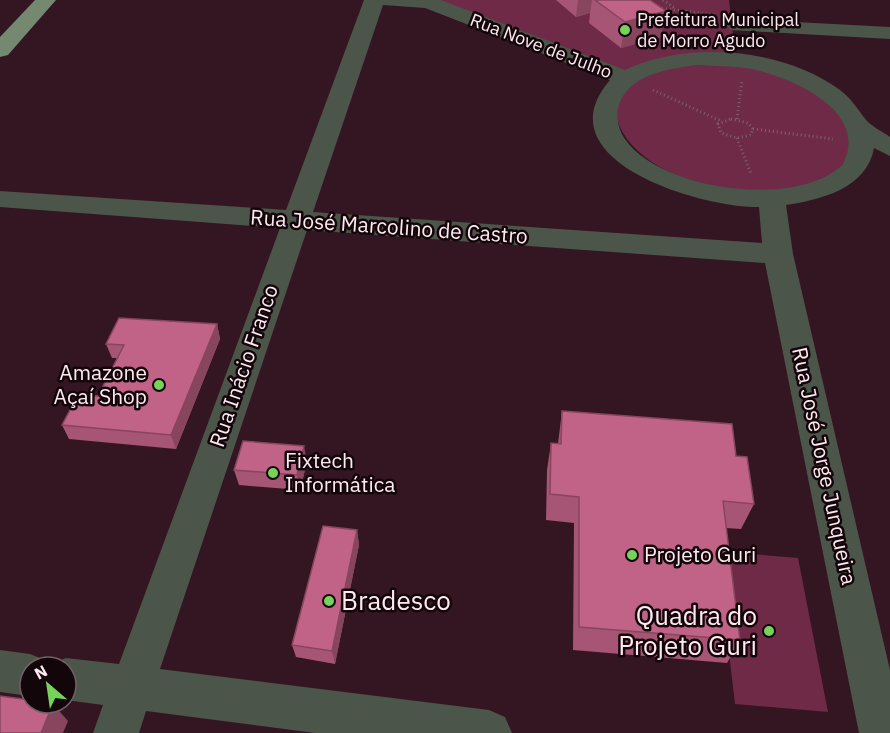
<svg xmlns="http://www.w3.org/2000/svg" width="890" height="733" viewBox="0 0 890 733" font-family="'IBM Plex Sans',sans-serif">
<rect width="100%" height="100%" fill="#331621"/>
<!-- green -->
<path fill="#6e2a46" d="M436,0H729L736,59L697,58L625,77Z
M728,62L797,79L845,114L851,156C845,161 840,168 835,172C821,183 799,187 783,189C748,193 712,188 679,176C624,155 581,96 659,69C677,62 708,64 728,62Z
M717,551L798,558L828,712L735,704Z"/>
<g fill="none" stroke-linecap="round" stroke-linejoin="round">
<!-- path -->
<path stroke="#7d636c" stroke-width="3" stroke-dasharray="1 3" stroke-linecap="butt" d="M663,0L676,9
M658,8L716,15
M653,90L721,121
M731,119L748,123L753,129L751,135L737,138L721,133L718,124Z
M737,119L742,81
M753,129L833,139
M737,138L751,174"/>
<!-- minor -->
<path fill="#4c5549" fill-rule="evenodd" d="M364,0H441L625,70C688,40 783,48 840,90C852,99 858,110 867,121C873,127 883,132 890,137V156L874,148C867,188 821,200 786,205L793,254L890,670V733H859L765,263L307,230L160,669L489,710L505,717L512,733H315L146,711L139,733H93L103,705L66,700V667H49L51,664L66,658L119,664L280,228L0,207V191L286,210ZM383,5L425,8L610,80C540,161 703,208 759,207L762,243L313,212ZM697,65C716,66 734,66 752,69C792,78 870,111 843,164C798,210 659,190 625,139C619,131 616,117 618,108C627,74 668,69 697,65Z
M738,19L890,27V39L730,30L727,25L730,20Z
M0,650L30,654L45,660L48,667H30V696L0,692Z"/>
<!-- major -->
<path fill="#758870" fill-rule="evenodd" d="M35,0H56L8,55L0,57V37Z"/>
</g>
<!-- wall -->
<path fill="#a65574" d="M556,0H650L661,37L621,48L589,23L590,13L576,17Z
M217,324L220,339L176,449L69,439L62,425L98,396L117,358H112L106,344Z
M562,411L736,456L754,504L741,529L726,528L740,640L727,663L573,650L574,523L546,520L547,470L551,443L558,444Z
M307,462L300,490L239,485L234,470Z
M357,530L359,545L335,664L296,657L292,645Z"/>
<!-- shaded-wall -->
<path fill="#87455e" d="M578,0H592L590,13L576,17Z
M666,11L661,37L621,48L625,22Z
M217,324L220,339L176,449L171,435Z
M304,446L307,462L300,490L297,475Z
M357,530L359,545L335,664L332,651Z
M53,704L68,721L63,733H41Z"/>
<!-- building -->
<path fill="#c16387" stroke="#87455e" stroke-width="1.5" d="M595,0H650L666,11L625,22Z
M119,318L217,324L171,435L62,425L78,395L98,396L124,345L106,344Z
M562,411L732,424L736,456L747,457L754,504L723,501L740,640L579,627V497L550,494L551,443L561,444Z
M243,441L304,446L297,475L234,470Z
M323,526L357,530L332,651L292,645Z
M0,696L30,700V703L53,704L41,733H0Z"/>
<!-- markers -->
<g fill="#77d259" stroke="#13060b" stroke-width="2">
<circle cx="625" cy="30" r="6"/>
<circle cx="159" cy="385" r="6"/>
<circle cx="273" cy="473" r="6"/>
<circle cx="632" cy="555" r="6"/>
<circle cx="329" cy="601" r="6"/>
<circle cx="769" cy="631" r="6"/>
</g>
<g text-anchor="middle" stroke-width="5" stroke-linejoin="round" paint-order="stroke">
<!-- far-poi labels -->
<g font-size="18" fill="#fee9ef" stroke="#13060b" text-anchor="start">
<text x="637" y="26">Prefeitura Municipal<tspan x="637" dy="21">de Morro Agudo</tspan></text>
</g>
<!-- far-street labels -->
<g font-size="18" fill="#fee9ef" stroke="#13060b">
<text transform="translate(541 46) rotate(21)" y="6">Rua Nove de Julho</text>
</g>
<!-- street labels -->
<g font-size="21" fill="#fee9ef" stroke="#13060b">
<text transform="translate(389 227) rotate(4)" y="7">Rua José Marcolino de Castro</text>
<text transform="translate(244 366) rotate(-71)" y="7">Rua Inácio Franco</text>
<text transform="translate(824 466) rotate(78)" y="7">Rua José Jorge Junqueira</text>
</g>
<!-- poi labels -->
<g font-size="21" fill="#fee9ef" stroke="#13060b" text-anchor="start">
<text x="147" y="380" text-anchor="end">Amazone<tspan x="147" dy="24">Açaí Shop</tspan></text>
<text x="285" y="468">Fixtech<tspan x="285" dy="24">Informática</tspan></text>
<text x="644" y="562">Projeto Guri</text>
</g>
<!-- near-poi labels -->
<g font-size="26" fill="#fee9ef" stroke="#13060b" text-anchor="start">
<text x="341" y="610">Bradesco</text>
<text x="757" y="625" text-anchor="end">Quadra do<tspan x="757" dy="30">Projeto Guri</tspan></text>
</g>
</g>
<!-- north arrow -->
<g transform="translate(48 685) rotate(331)"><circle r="28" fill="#13060b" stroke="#716166" stroke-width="1.5"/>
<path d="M0-4.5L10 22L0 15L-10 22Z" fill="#77d259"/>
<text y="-9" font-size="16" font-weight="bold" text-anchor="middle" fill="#fee9ef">N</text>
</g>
</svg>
